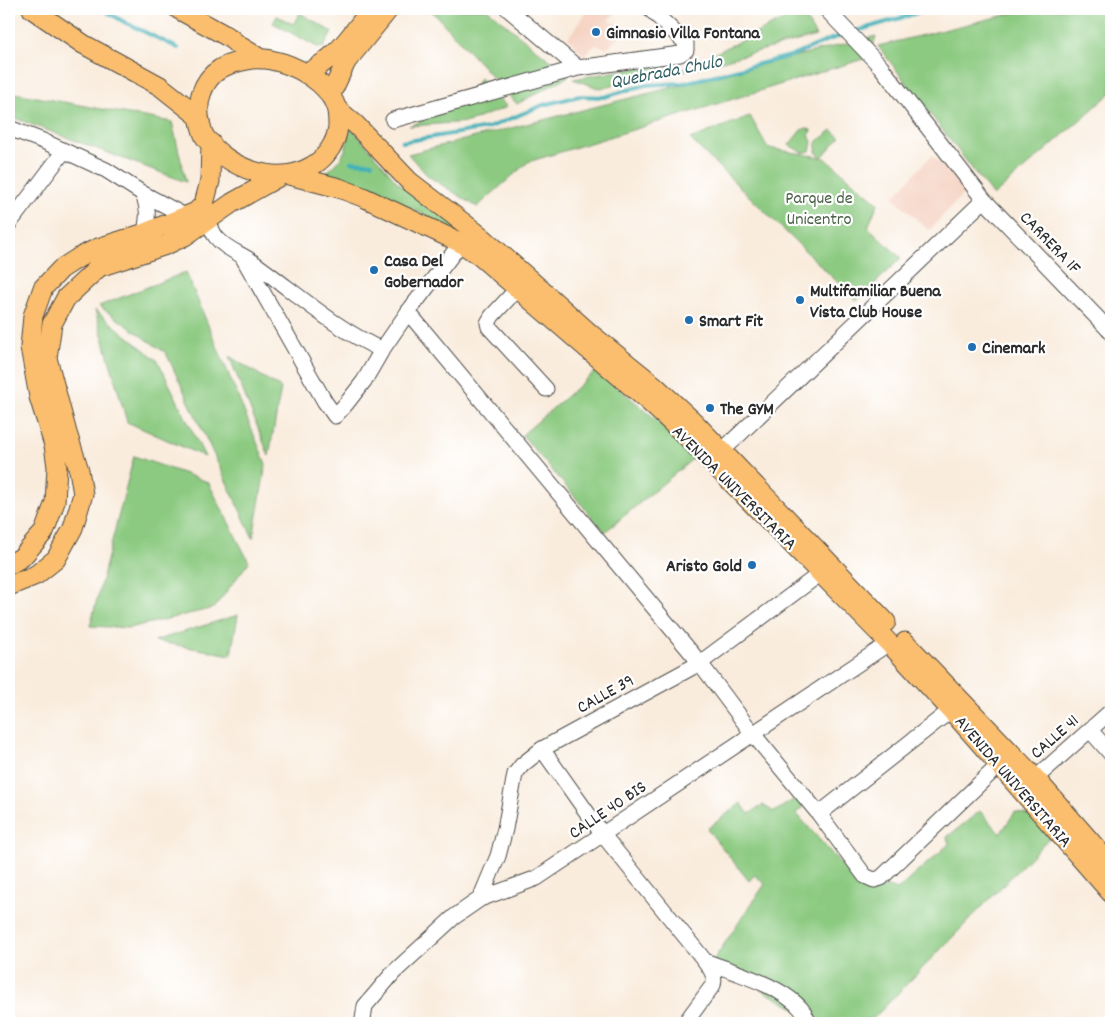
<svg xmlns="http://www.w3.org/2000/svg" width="1120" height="1032" viewBox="0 0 1120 1032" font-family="Dekko,sans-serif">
<rect width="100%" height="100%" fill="#fff"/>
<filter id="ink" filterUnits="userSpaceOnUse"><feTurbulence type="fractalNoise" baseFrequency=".02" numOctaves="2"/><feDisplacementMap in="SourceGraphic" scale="10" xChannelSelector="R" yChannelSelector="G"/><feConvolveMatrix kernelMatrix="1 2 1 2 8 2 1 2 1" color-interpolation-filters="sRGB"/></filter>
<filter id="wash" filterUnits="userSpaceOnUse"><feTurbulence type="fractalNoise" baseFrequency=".0096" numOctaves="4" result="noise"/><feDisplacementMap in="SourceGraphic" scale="20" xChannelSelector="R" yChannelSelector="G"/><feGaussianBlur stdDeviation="1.12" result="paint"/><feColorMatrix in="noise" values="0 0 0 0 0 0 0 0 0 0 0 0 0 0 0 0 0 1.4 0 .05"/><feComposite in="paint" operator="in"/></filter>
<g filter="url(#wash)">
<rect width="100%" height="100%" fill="#f9ecdd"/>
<!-- built -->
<path fill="#f5d3c2" d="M588,9H613L617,12L608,20L619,26V38L607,48L596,45L583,55L568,38Z
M932,155L968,189L929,231L893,197Z"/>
<!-- green -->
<path fill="#8cca81" stroke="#5c7a56" d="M430,9H487L569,76L517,104Z
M1030,9H1111V93L993,196L878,46Z
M801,11L816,36L673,74Z
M300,13L332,32L324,47L319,48L273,23L277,16L293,24Z
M876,36L870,57L528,162L477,207L428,176L408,154Z
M687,59L601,89L573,79Z
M480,78L507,107L468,122L409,126L467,102Z
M9,92L172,122L186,182L9,116Z
M750,116L768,148L825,158L878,203L868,227L901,258L857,301L690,139Z
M350,126L398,183L456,220L459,226L457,230L451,229L401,203L369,188L321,176C343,161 347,152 350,126Z
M807,128L812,131L809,135L812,142L810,151L803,153L789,145L801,130Z
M832,130L840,137L822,157L816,152L817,142Z
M186,272L266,464L253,538L166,353L99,306Z
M95,310L158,361L205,457L127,422Z
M229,356L281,388L269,456Z
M597,370L659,422L696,456L605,532L522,435Z
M134,456L208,482L249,562L214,608L129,628L90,626Z
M238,615L231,655L154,641Z
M796,798L804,806L796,813L865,891L879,884L897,890L949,844L947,837L980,811L1000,834L1015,812L1033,816L1050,837L869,1023H814L810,1017L712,962L765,884L755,875L749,881L707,829L741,803L749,814L763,805L774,812Z"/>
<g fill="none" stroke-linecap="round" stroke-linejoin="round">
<!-- stream -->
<path stroke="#40b0b9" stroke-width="4" d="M102,9L126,23L178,48
M853,32L931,9
M402,142L488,128L543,105L579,96L604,97L645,85L684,83L794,55L831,39L844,35
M351,162L372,163"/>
</g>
</g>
<g filter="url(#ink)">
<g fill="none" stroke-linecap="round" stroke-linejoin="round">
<defs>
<path id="minor" d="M508,9L578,68
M826,9L881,67L984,200L1111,332
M393,120L578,68L680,54L686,50V43L650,9
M9,128L43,141L106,170L142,193L187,217
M142,193C149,207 148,217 145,233
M208,219C210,225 212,232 216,237C225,249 242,254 254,263C296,293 334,328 382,350
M9,224L64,151
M242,256L325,402L335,416L346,404L364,381L382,350L408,312L461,243
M517,289L492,316L488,323L489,327L546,389
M408,312L700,663L753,734L819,814L865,876L874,880L881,878L999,765
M722,451L984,200
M1090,730L1111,754
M542,749L603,835L705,961C710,969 716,975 713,985L685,1023
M1028,785L1111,711
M819,814L951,710
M480,899L498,856L505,829L515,774L522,765L542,749L700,663L821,573
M705,961C733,972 783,986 802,1010C805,1014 807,1019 809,1023
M365,1023L363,1019L365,1006L394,972L454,917L480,899L537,878L889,643"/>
<path id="major" d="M32,9L83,44L160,86L198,116
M178,9L230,38L238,45L261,59
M252,59C259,59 265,58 271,60C296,65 328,82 336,107C338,113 338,121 338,126C337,142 326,158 312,166C278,187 227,169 205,137C203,134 202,129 201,126C195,105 201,81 220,69C229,63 242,61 252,59Z
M306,74C334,58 343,46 362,21
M330,96L346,62L389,9
M336,108L356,125L409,181L482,237L593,336L655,386L695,423L886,622
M289,175L339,188L363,197L461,243L481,257L647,400L684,434L889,643L951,710L1111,893
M9,565L22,557L44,532L55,502L57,467L54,445L39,397L30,347L33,316L43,288L61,269L78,258L98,248L145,233L196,212L204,204L210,181L211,143
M9,586L36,575L56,559L73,528L83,494L79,470L67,433L47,358L52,324L66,298L99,267L166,245L185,236L232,203L280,176
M905,642L1035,778L1111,865"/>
</defs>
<!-- minor casing -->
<use href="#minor" stroke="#4a4846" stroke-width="17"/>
<!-- major casing -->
<use href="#major" stroke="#4a4846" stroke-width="21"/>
<!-- minor -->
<use href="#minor" stroke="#fff" stroke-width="15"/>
<!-- major -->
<use href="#major" stroke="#fabe6e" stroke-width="19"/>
</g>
</g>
<!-- markers -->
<g fill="#1f6fb2" stroke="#fff" stroke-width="2">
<circle cx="596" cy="32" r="5"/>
<circle cx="374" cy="270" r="5"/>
<circle cx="800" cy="300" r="5"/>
<circle cx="689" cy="320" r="5"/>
<circle cx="972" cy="347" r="5"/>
<circle cx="710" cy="408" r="5"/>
<circle cx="752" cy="565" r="5"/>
</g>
<g text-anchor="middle" stroke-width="4.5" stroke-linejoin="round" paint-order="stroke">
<!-- poi labels -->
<g font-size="18" font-weight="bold" fill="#2b2b2b" stroke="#fff" text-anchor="start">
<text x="606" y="38">Gimnasio Villa Fontana</text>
<text x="384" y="266">Casa Del<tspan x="384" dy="21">Gobernador</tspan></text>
<text x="810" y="296">Multifamiliar Buena<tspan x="810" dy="21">Vista Club House</tspan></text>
<text x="699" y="326">Smart Fit</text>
<text x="982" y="353">Cinemark</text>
<text x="720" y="414">The GYM</text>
<text x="742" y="571" text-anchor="end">Aristo Gold</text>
</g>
<!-- park labels -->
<g font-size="18" fill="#4d6349" stroke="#fff">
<text x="819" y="203">Parque de<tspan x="819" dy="21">Unicentro</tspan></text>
</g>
<!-- street labels -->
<g font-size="18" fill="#2b2b2b" stroke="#fff">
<text transform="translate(1051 242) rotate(46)" y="6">CARRERA 1F</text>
<text transform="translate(735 487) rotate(45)" y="6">AVENIDA UNIVERSITARIA</text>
<text transform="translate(605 693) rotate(-29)" y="6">CALLE 39</text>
<text transform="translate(1054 736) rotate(-41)" y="6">CALLE 41</text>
<text transform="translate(1014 781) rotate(49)" y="6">AVENIDA UNIVERSITARIA</text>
<text transform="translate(607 809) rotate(-34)" y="6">CALLE 40 BIS</text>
</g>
<!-- water labels -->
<g font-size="19" font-style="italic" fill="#336064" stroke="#fff">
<text transform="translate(666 70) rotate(-11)" y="7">Quebrada Chulo</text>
</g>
</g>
<!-- margin -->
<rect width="1120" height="1032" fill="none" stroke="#fff" stroke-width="30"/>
</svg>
